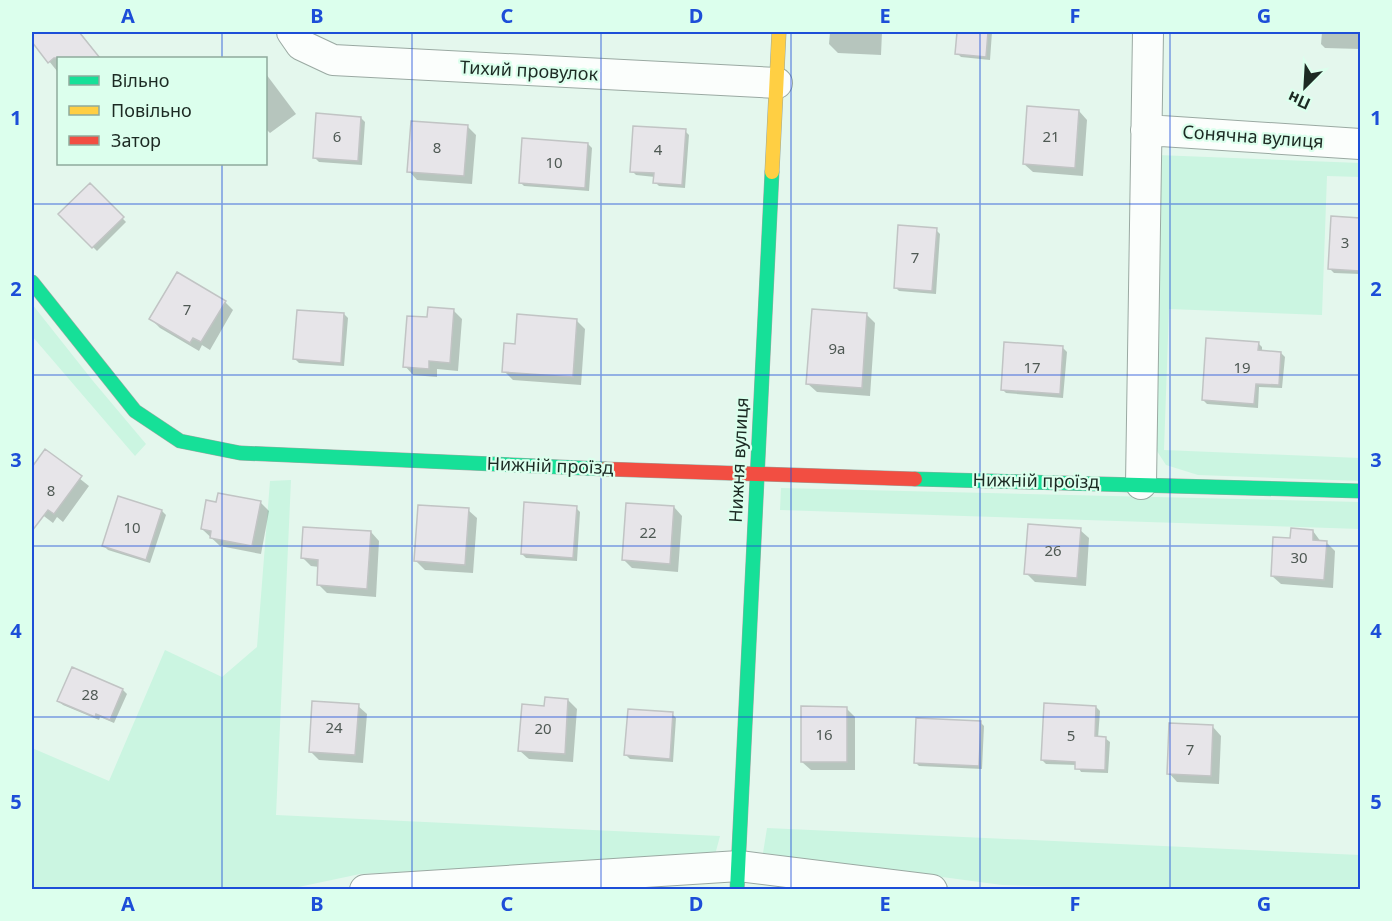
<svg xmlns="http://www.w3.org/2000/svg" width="1392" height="921" viewBox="0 0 1392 921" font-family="'Noto Sans',sans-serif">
<rect width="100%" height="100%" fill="#e4f7ed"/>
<!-- green -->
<path fill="#cbf5e1" d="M1157,155L1360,163V177L1327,176L1322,315L1169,309L1164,450L1360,458V481L1198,475L1166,465L1151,442Z
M32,304L93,381L146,444L135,456L32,336Z
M291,480L276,815L720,836L715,855L360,874L289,889H32V748L109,781L165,650L222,677L257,647L270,481Z
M781,488L1360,502V529L780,510Z
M767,828L1360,855V889L1170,890L1002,885L763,853Z"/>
<!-- shadow -->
<path fill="#0003" d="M43,32H80L100,58H58L57,71L32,40Z
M830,32H882L881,55L838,53L829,44Z
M958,32H992L990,60L961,57L957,53Z
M1322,32H1360V49L1325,48L1321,44Z
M266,74L296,114L270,133L266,129Z
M1079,111L1087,120L1083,176L1033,172L1024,164Z
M361,118L365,122L362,165L319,162L315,158Z
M467,126L476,135L472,184L417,180L409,171Z
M685,131L689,135L685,188L659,186L655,182V177L636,175L632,171Z
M588,144L592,148L589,191L524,186L520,182Z
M90,185L126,222L97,251L60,214Z
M1332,218L1360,219V274L1334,273L1330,269Z
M936,230L940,234L936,294L899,291L895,287Z
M225,302L233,310L210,350L202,345L199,351L160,328L151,319Z
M453,310L462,319L458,371L437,369V377L413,375L405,366L428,319Z
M344,314L348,318L344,366L299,363L295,359Z
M867,315L875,323L870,396L817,392L808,384Z
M576,320L585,329L581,385L513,380L504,371L516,345Z
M1258,343L1262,347V352L1281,353L1285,357L1282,388L1259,387L1258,408L1207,404L1203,400Z
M1063,348L1067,352L1063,398L1006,393L1002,389Z
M45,451L89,486L63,522L57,517L53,523L32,507V470Z
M260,502L269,511L261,554L220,546L202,529L218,504Z
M674,507L682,516L678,572L632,568L623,559Z
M576,508L580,512L577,561L526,558L522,554Z
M468,510L477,518L473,573L425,570L416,561Z
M162,511L166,515L150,563L108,550L104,546Z
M1080,530L1089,538L1086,586L1035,582L1026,573Z
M1313,531L1321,542H1326L1335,551L1333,588L1281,584L1272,576L1291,540Z
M371,532L379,541L376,597L327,593L318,584L319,567L311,566L302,557Z
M73,669L123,690L127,694L114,723L100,717L99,720L63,705L59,701Z
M568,700L577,709L573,762L529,759L520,751L546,708Z
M358,706L367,714L363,763L319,760L310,751Z
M1096,707L1100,711L1098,738H1105L1110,742L1108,773L1081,772L1077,765L1046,764L1042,760Z
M846,708L855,717V770H811L802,762Z
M672,714L676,718L673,762L630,759L626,755Z
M980,722L984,726L982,769L919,766L915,762Z
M1213,727L1221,736L1219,784L1177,782L1169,773Z"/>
<!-- building -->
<path fill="#e7e5e9" stroke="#c1c4c4" stroke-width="1.5" d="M32,32H79L100,58H54L48,63L32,42Z
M957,32H988L986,57L955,54Z
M1027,106L1079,110L1075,168L1023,164Z
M316,113L361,117L358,161L313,158Z
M411,121L468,125L464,176L407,172Z
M633,126L686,129L682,185L653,183L654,173L630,172Z
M522,138L588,143L585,188L519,183Z
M90,183L124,217L92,248L58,214Z
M1331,216L1360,218V271L1328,269Z
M898,225L937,228L932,291L894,288Z
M177,272L226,301L201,342L193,338L190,343L149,319Z
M428,307L454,309L450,363L429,361V369L403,367L407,316L427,317Z
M812,309L867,313L862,388L806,384Z
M297,310L344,313L341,363L293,359Z
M517,314L577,319L573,377L502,372L504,343L515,344Z
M1206,338L1259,342L1258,350L1281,352L1279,385L1256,384L1254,404L1202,400Z
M1004,342L1063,346L1060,394L1001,390Z
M45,449L82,476L54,514L48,510L32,531V467Z
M218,493L261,501L252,546L210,538L211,531L201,529L206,500L216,502Z
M118,496L162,510L146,560L102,546Z
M524,502L577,506L573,558L521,554Z
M626,503L674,506L670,564L622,560Z
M418,505L469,508L465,565L414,561Z
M1028,524L1081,528L1077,578L1024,574Z
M303,527L371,531L367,589L317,585L318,560L301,558Z
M1291,528L1313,530V540L1327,541L1324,580L1271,576L1273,537L1290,538Z
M72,667L123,689L110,720L96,714L95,717L57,701Z
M545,697L568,699L565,754L518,751L522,704L544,706Z
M312,701L359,704L355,755L309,752Z
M1044,703L1096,706L1095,736L1106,737L1105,770L1075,769V762L1041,760Z
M801,706L847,707V762H801Z
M628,709L673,712L670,759L624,755Z
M916,718L981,721L979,766L914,763Z
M1169,723L1213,725L1211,776L1167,774Z"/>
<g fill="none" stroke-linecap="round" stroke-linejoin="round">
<defs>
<path id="street" d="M292,32L301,45L333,60L777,83
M1146,130L1360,144
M1141,484L1148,32
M365,890L739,866L932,890"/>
<path id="fast" d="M32,282L135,411L180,441L240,453L605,469
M915,479L1360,491
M737,890L772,172"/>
<path id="slow" d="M772,172L779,32"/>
<path id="jam" d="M605,469L915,479"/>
</defs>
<!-- street casing -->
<use href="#street" stroke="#9aa9a2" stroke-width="32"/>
<!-- fast casing -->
<use href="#fast" stroke="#9aa9a2" stroke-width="15"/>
<!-- slow casing -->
<use href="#slow" stroke="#9aa9a2" stroke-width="15"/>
<!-- jam casing -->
<use href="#jam" stroke="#9aa9a2" stroke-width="15"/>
<!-- street -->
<use href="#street" stroke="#fbfefc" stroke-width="30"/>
<!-- fast -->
<use href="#fast" stroke="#16e098" stroke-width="14"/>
<!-- slow -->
<use href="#slow" stroke="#ffcf43" stroke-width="14"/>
<!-- jam -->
<use href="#jam" stroke="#f24e42" stroke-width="14"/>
</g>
<!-- grid -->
<path fill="none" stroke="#1d4ed8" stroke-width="1.5" stroke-opacity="0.55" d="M222,32V58M412,32V890M601,32V890M791,32V890M980,32V890M1170,32V890M222,164V890M32,204H1360M32,375H1360M32,546H1360M32,717H1360"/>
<g text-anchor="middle" stroke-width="4.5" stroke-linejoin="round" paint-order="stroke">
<!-- number labels -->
<g font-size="15" fill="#4f5954">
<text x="337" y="142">6</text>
<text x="1051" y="142">21</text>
<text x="437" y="153">8</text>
<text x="658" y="155">4</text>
<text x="554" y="168">10</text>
<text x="1345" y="248">3</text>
<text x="915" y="263">7</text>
<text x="187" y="315">7</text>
<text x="837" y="354">9а</text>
<text x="1032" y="373">17</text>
<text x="1242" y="373">19</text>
<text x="51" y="496">8</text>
<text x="132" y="533">10</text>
<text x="648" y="538">22</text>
<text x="1053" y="556">26</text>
<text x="1299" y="563">30</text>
<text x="90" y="700">28</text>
<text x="334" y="733">24</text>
<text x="543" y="734">20</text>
<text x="824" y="740">16</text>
<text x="1071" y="741">5</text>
<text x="1190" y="755">7</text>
</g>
<!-- street labels -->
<g font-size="18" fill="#1c2a23" stroke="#dcffed">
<text transform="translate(529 71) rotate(3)" y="6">Тихий провулок</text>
<text transform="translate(1253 137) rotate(4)" y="6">Сонячна вулиця</text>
<text transform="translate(739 460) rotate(-87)" y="6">Нижня вулиця</text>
<text transform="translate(550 466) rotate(2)" y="6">Нижній проїзд</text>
<text transform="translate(1036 481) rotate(1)" y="6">Нижній проїзд</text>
</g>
</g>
<!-- border -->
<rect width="1392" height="921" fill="none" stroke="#dcffed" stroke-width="66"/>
<!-- legend -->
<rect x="57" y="57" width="210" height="108" fill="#dcffed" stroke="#8faa9c" stroke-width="1.5"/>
<rect x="69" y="76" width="30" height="9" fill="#16e098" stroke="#8faa9c" stroke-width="1.5"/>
<text x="111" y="87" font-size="18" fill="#1c2a23">Вільно</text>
<rect x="69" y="106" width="30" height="9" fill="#ffcf43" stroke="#8faa9c" stroke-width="1.5"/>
<text x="111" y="117" font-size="18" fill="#1c2a23">Повільно</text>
<rect x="69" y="136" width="30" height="9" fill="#f24e42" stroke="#8faa9c" stroke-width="1.5"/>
<text x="111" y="147" font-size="18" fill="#1c2a23">Затор</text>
<!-- north arrow -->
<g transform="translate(1305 87) rotate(204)" stroke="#dcffed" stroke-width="4.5" paint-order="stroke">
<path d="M0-4.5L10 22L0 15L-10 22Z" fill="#1c2a23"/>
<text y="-9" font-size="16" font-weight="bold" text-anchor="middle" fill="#1c2a23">Пн</text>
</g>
<rect x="33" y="33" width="1326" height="855" fill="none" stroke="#1d4ed8" stroke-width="2"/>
<g font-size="20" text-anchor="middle" font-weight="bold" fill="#1d4ed8">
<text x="128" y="23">A</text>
<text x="317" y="23">B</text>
<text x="507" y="23">C</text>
<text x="696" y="23">D</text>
<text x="885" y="23">E</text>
<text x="1075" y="23">F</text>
<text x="1264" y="23">G</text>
<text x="16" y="125">1</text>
<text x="1376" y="125">1</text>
<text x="16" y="296">2</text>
<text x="1376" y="296">2</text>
<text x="16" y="467">3</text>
<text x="1376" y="467">3</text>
<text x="16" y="638">4</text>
<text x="1376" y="638">4</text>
<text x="16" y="809">5</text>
<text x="1376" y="809">5</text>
<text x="128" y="911">A</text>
<text x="317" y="911">B</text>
<text x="507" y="911">C</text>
<text x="696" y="911">D</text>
<text x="885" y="911">E</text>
<text x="1075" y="911">F</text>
<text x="1264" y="911">G</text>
</g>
</svg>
